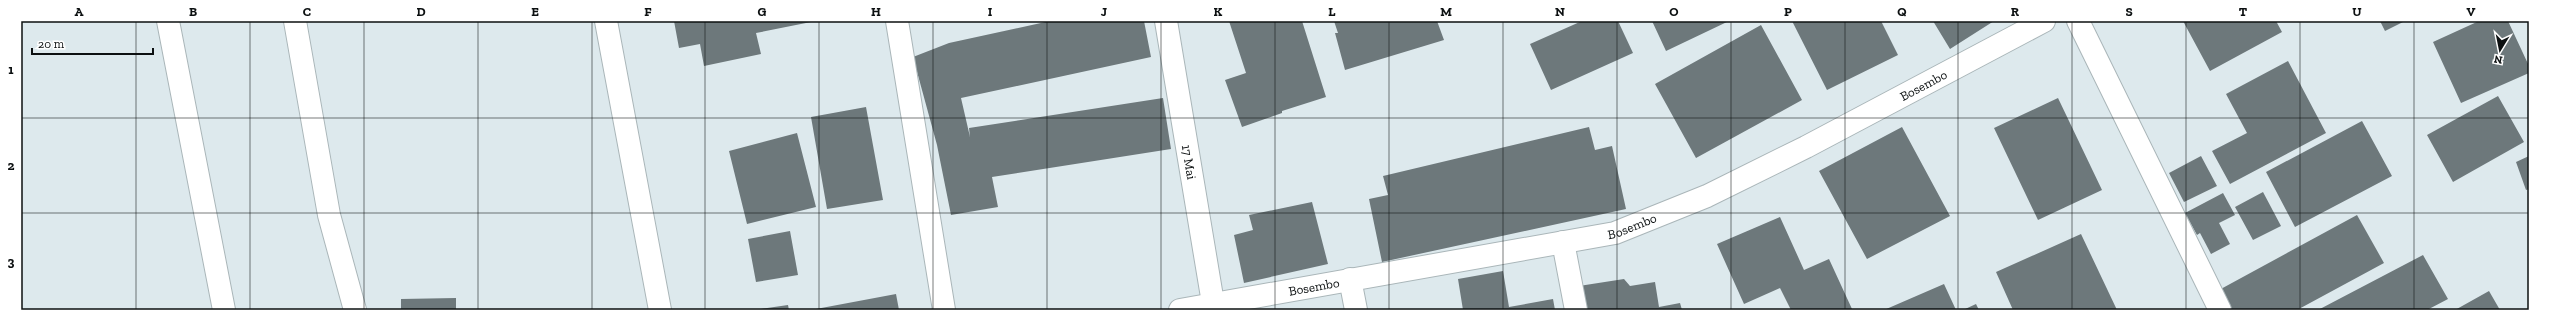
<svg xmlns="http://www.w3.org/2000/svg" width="2550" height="331" viewBox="0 0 2550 331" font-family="'Zilla Slab',serif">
<rect width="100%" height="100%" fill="#dde9ed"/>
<!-- building -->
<path fill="#6d787b" d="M674,21H811V22L756,33L761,54L704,66L700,44L679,48Z
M1050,21H1144L1151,57L961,98L970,137L969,128L1163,98L1171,149L992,177L998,207L951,215L937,145L913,57L949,43Z
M1229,21H1302L1326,97L1282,111V113L1242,127L1225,80L1246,73Z
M1334,21H1437L1444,40L1345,70L1335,33H1338Z
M1582,21H1618L1633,53L1551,90L1530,44Z
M1652,21H1729L1666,51Z
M1792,21H1881L1898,55L1827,90Z
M1933,21H1994L1950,49Z
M2183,21H2276L2282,32L2210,71Z
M2380,21H2405L2385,31Z
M2479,21H2508L2529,66V73L2461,103L2433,42Z
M1761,25L1802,100L1696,158L1655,84Z
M2288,61L2326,133L2230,184L2212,151L2247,133L2226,94Z
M2498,96L2524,142L2453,182L2427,135Z
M2058,98L2102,190L2038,220L1994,128Z
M866,107L883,200L827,209L811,117Z
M2362,121L2392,176L2295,227L2266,172Z
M1589,127L1595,150L1612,146L1626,209L1382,262L1369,199L1388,195L1383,176Z
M1902,127L1950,216L1867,259L1819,171Z
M797,133L816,207L747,224L729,151Z
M2201,156L2217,186L2184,202L2169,173Z
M2529,156V189L2526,190L2516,162Z
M2263,192L2281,226L2253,240L2235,207Z
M2223,193L2235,215L2219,223L2230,244L2211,254L2200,233L2197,235L2185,213Z
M1312,202L1328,264L1244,283L1234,235L1253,230L1249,215Z
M2357,215L2384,263L2297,310H2231L2219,290Z
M1780,217L1804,270L1829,259L1852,309L1791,310L1780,288L1744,304L1717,244Z
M790,231L798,275L756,282L748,239Z
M2081,234L2117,310H2013L1996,272Z
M2423,255L2448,299L2427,310H2318Z
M1503,271L1509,307L1553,299L1555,310H1463L1458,279Z
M1624,279L1630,286L1655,282L1659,307L1680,303L1682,310H1583L1579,286Z
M1944,284L1956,310H1884Z
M2489,291L2500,310H2455Z
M896,294L899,310H816V309Z
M456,298V310H401V299Z
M1976,304L1979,310H1963Z
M788,305L789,310H761V309Z"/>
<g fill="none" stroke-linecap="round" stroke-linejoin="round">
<defs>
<g id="street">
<path d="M168,21L224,310"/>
<path d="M295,21L329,215L355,310"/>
<path d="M606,21L660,310"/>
<path d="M897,21L944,310"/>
<path id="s1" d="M1166,21L1213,303"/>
<path d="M2078,21L2220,310"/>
<path d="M1563,242L1576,310"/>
<path d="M1350,279L1356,310"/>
<path id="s2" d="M1180,310L1615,233L1707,196L1806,147L2044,21"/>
</g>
</defs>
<!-- street casing -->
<use href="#street" stroke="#aab6b9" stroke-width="24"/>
<!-- street -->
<use href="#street" stroke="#fff" stroke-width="22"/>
</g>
<!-- grid -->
<path fill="none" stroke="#0c1011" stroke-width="1" stroke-opacity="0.55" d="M136,21V310M250,21V310M364,21V310M478,21V310M592,21V310M705,21V310M819,21V310M933,21V310M1047,21V310M1161,21V310M1275,21V310M1389,21V310M1503,21V310M1617,21V310M1731,21V310M1845,21V310M1958,21V310M2072,21V310M2186,21V310M2300,21V310M2414,21V310M21,118H2529M21,213H2529"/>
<g text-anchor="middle" stroke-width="4" stroke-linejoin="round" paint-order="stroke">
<!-- street labels -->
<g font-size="13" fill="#0c1011" stroke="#fff">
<text dy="5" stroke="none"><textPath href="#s2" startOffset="784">Bosembo</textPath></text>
<text dy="5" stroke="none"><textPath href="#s1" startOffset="143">17 Mai</textPath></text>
<text dy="5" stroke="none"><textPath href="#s2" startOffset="460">Bosembo</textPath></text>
<text dy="5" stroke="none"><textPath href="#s2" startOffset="136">Bosembo</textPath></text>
</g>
</g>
<!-- border -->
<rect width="2550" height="331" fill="none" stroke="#ffffff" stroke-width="44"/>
<!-- north arrow -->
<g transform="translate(2500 50) rotate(190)" stroke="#ffffff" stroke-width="3" paint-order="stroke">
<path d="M0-3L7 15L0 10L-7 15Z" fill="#0c1011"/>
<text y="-6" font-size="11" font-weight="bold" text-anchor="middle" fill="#0c1011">N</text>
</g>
<!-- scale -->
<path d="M32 48v6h121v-6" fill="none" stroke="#0c1011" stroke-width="2"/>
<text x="38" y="48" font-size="12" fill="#0c1011" stroke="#ffffff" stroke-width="3" paint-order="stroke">20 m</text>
<rect x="22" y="22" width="2506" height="287" fill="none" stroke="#0c1011" stroke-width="1.5"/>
<g font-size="13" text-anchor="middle" font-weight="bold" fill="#0c1011">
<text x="79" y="16">A</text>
<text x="193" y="16">B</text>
<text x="307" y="16">C</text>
<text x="421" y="16">D</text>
<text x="535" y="16">E</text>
<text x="648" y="16">F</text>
<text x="762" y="16">G</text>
<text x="876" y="16">H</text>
<text x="990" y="16">I</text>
<text x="1104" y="16">J</text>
<text x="1218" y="16">K</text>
<text x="1332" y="16">L</text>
<text x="1446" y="16">M</text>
<text x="1560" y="16">N</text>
<text x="1674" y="16">O</text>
<text x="1788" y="16">P</text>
<text x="1902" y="16">Q</text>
<text x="2015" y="16">R</text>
<text x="2129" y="16">S</text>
<text x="2243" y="16">T</text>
<text x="2357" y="16">U</text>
<text x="2471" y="16">V</text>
<text x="11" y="74">1</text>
<text x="11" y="170">2</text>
<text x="11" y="266">3</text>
</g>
</svg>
